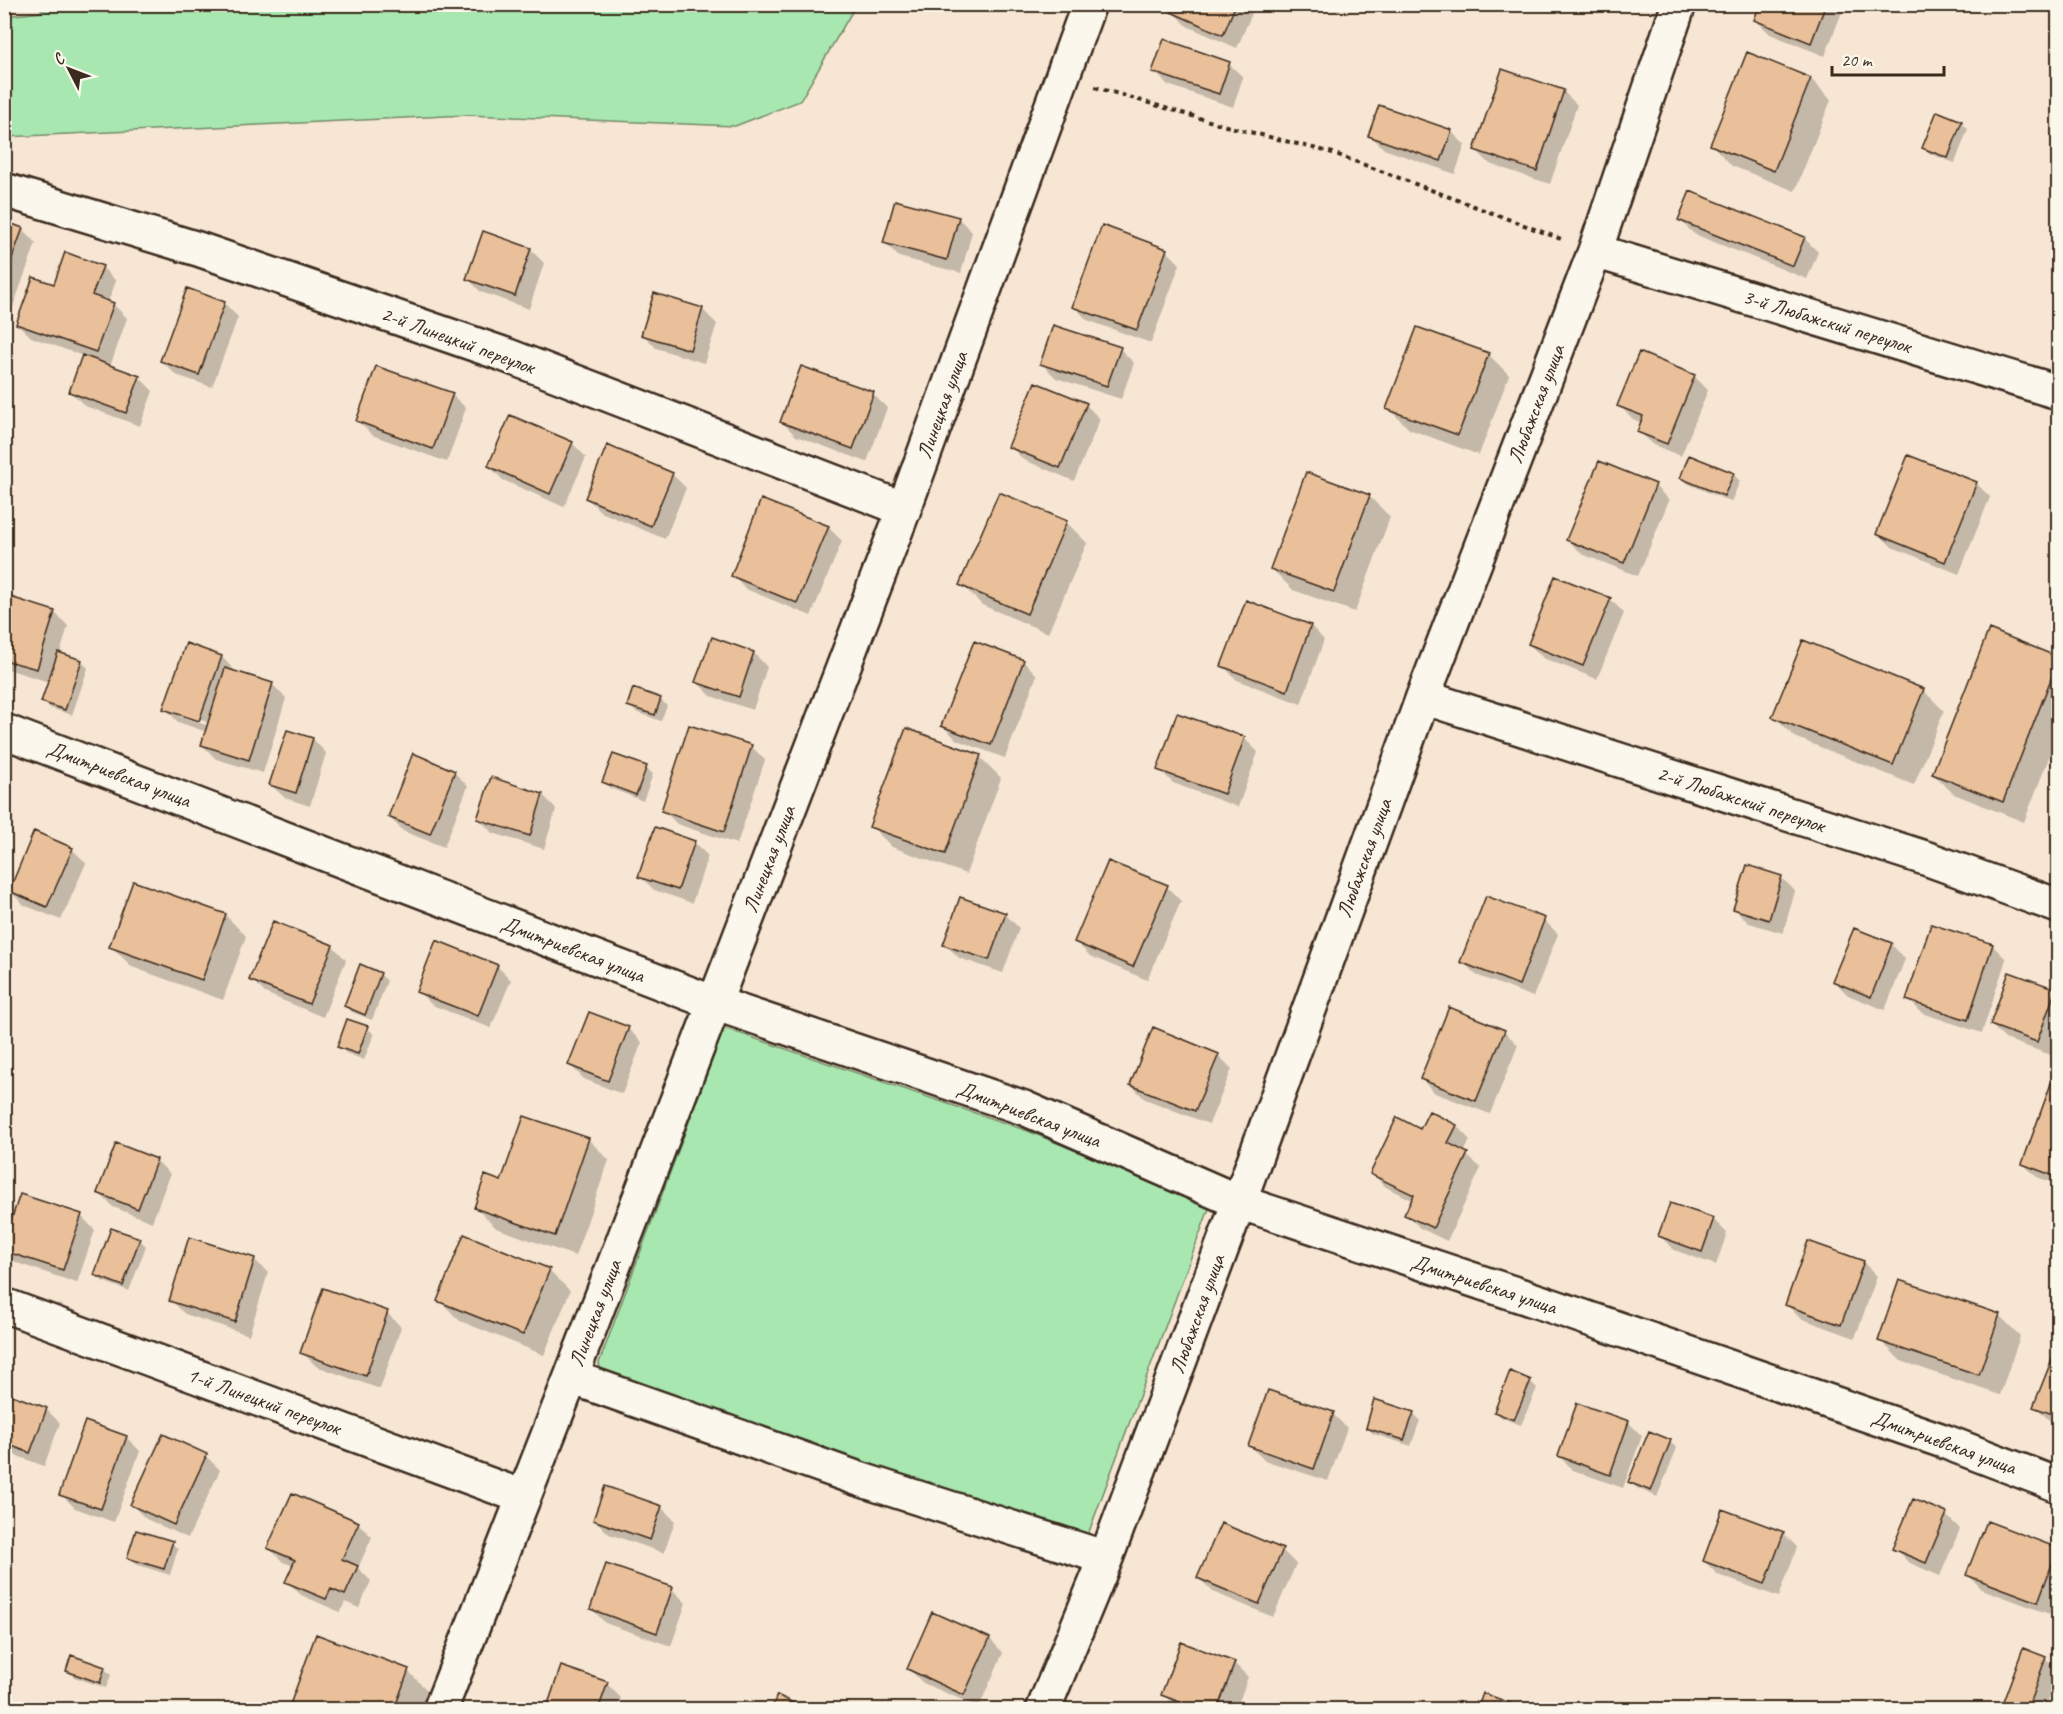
<svg xmlns="http://www.w3.org/2000/svg" width="2063" height="1714" viewBox="0 0 2063 1714" font-family="Caveat,sans-serif">
<rect width="100%" height="100%" fill="#f6e6d3"/>
<filter id="ink" filterUnits="userSpaceOnUse"><feTurbulence type="fractalNoise" baseFrequency=".0167" numOctaves="2"/><feDisplacementMap in="SourceGraphic" scale="12" xChannelSelector="R" yChannelSelector="G"/><feConvolveMatrix kernelMatrix="1 2 1 2 8 2 1 2 1" color-interpolation-filters="sRGB"/></filter>
<g filter="url(#ink)">
<!-- green -->
<path fill="#a8e8b0" stroke="#728967" stroke-width="1.5" d="M40,4H856V5L800,101L735,126L467,115L5,137V16L42,12Z
M724,1028L1028,1131L1210,1206L1087,1537L603,1383L599,1363Z"/>
<!-- shadow -->
<path fill="#0003" fill-rule="evenodd" d="M1176,4H1256L1237,48L1187,26L1173,12Z
M1762,4H1845L1825,56L1770,34L1756,20Z
M1229,64L1243,77L1233,107L1168,85L1154,71Z
M1811,79L1831,100L1795,191L1732,166L1712,145Z
M1563,91L1577,105L1550,184L1490,164L1476,150Z
M1961,122L1968,129L1955,163L1930,154L1924,147Z
M1451,131L1465,145L1455,174L1384,149L1370,135Z
M958,218L972,232L961,273L899,257L885,243Z
M1680,220L1804,238L1818,252L1807,279L1694,234Z
M4,223L22,229L36,243L10,315L4,313Z
M530,249L544,263L529,309L481,292L468,279Z
M1166,250L1180,264L1151,343L1087,320L1074,306Z
M102,267L116,281L108,302L113,304L127,318L110,367L139,377L153,391L140,426L85,406L71,392L83,356L31,337L17,323Z
M2058,288V302L2055,298Z
M655,295L703,310L717,324L704,363L656,348L643,334Z
M224,303L238,317L212,387L176,375L162,361Z
M1120,349L1134,363L1121,399L1056,378L1042,364Z
M1488,354L1509,375L1479,455L1409,429L1388,408Z
M1694,376L1708,390L1681,456L1653,445L1639,431L1642,423L1633,419L1619,405Z
M873,394L887,408L867,462L796,436L782,422Z
M452,395L466,408L447,462L372,435L358,421Z
M1086,405L1100,419L1074,481L1024,460L1010,446Z
M572,443L586,457L564,507L503,480L489,466Z
M1599,463L1655,486L1669,500L1638,576L1582,554L1568,540Z
M672,474L686,488L665,539L601,512L587,498Z
M1733,474L1740,481L1731,502L1689,484L1682,478Z
M1976,483L1990,497L1959,574L1892,547L1878,533Z
M1369,496L1390,517L1355,612L1293,590L1272,569Z
M1066,522L1087,543L1048,633L982,605L961,584Z
M828,527L842,541L811,616L746,589L732,575Z
M4,597L54,612L68,626L60,654L81,661L88,668L72,715L50,708L43,701L49,682L4,668Z
M1610,599L1624,613L1597,679L1543,658L1529,644Z
M1311,626L1324,640L1301,704L1237,680L1223,666Z
M1990,631L2058,659V734L2024,822L1954,794L1933,774Z
M754,653L767,667L753,710L711,696L697,682Z
M222,657L235,671V673L272,684L286,698L263,773L216,759L202,745L207,732L178,722L165,708ZM179,712L207,722L206,725L179,716Z
M1023,661L1037,675L1005,758L957,740L943,726Z
M1923,690L1944,711L1914,785L1795,737L1774,716Z
M660,699L667,706L661,721L636,712L629,706Z
M1244,738L1258,752L1238,807L1173,783L1159,769Z
M313,739L326,753L310,806L285,798L271,785Z
M751,746L765,760L737,844L677,824L663,810Z
M980,757L1001,778L966,874L892,847L871,826Z
M646,768L653,774L643,801L610,788L604,782Z
M454,772L468,786L444,847L403,831L389,817Z
M543,795L556,809L544,849L493,833L479,819Z
M4,820L10,825L4,843Z
M694,842L708,856L692,903L654,890L640,876Z
M72,849L86,863L61,920L24,905L10,891Z
M1781,877L1795,891L1783,933L1749,923L1735,909Z
M1167,887L1181,901L1147,980L1090,956L1076,942Z
M1005,914L1019,928L1003,973L959,958L945,944Z
M225,915L246,936L223,1000L132,967L111,946Z
M1544,920L1558,934L1533,997L1476,975L1462,961Z
M274,923L333,946L346,960L323,1017L265,993L251,979Z
M1855,930L1892,945L1905,959L1885,1010L1848,995L1834,981Z
M1992,945L2006,959L1982,1033L1922,1013L1908,999Z
M497,966L511,980L491,1028L432,1005L418,991Z
M380,974L387,981L372,1020L352,1012L346,1006Z
M2010,974L2056,990L2058,993V1035L2051,1055L2005,1039L1991,1025Z
M367,1028L374,1034L364,1060L346,1053L339,1047Z
M628,1029L642,1042L622,1094L584,1079L570,1065Z
M1504,1031L1518,1045L1490,1114L1435,1093L1421,1079Z
M1218,1055L1232,1069L1209,1124L1145,1099L1131,1085Z
M2058,1068V1185L2037,1177L2023,1164Z
M1457,1126L1470,1140L1464,1153L1481,1168L1447,1241L1420,1228L1406,1214L1413,1201L1386,1187L1372,1174L1421,1131Z
M588,1139L609,1160L575,1256L496,1228L476,1207L502,1182Z
M156,1160L170,1174L152,1222L113,1207L99,1193Z
M81,1216L95,1230L77,1283L17,1263L4,1250Z
M1713,1219L1727,1233L1716,1265L1674,1250L1660,1236Z
M139,1239L146,1246L129,1291L102,1281L96,1275Z
M254,1259L268,1273L249,1335L185,1314L171,1300Z
M1863,1262L1877,1276L1855,1338L1800,1318L1786,1304Z
M549,1270L570,1291L544,1355L460,1321L439,1300Z
M387,1313L401,1327L380,1389L316,1366L302,1352Z
M1999,1315L2020,1336L2000,1395L1901,1361L1880,1340Z
M2057,1351H2058V1424L2049,1420L2035,1406Z
M1530,1381L1537,1388L1521,1425L1502,1418L1496,1411Z
M4,1393L46,1409L60,1423L44,1466L4,1451Z
M1413,1413L1420,1420L1411,1446L1374,1434L1367,1428Z
M1333,1414L1347,1428L1328,1481L1264,1460L1250,1446Z
M1628,1422L1642,1436L1623,1488L1573,1470L1559,1456Z
M126,1437L140,1451L114,1522L75,1508L61,1494Z
M1670,1442L1677,1448L1657,1497L1637,1488L1630,1482Z
M206,1456L220,1470L188,1538L146,1519L132,1505Z
M661,1507L675,1521L664,1553L609,1534L595,1520Z
M1946,1515L1960,1529L1940,1576L1908,1562L1894,1548Z
M358,1523L372,1537L358,1568L371,1581L359,1608L345,1602L340,1612L301,1595L287,1581L294,1566L283,1562L269,1548Z
M1783,1533L1797,1547L1779,1597L1718,1575L1704,1561Z
M172,1543L178,1549L170,1575L135,1564L129,1558Z
M2057,1549L2058,1597L2052,1615L1982,1589L1968,1575Z
M1282,1550L1296,1564L1273,1617L1213,1592L1199,1578Z
M4,1581L12,1588L4,1608Z
M672,1589L686,1603L671,1646L605,1623L592,1609Z
M990,1639L1003,1653L979,1707L923,1683L909,1669Z
M2045,1658L2058,1671L2045,1710H2002Z
M1234,1663L1248,1677L1236,1710H1179L1163,1694Z
M104,1668L111,1675L106,1688L74,1677L68,1671Z
M408,1671L429,1692L422,1710H289Z
M607,1684L621,1698L617,1710H547Z"/>
<!-- building -->
<path fill="#e9c099" stroke="#3b2a1e" stroke-width="1.5" d="M1174,4H1236L1223,35L1171,12Z
M1760,4H1826L1811,43L1754,20Z
M1164,39L1230,62L1219,94L1152,72Z
M1747,52L1811,78L1774,171L1710,145Z
M1502,69L1564,90L1537,171L1474,150Z
M1379,105L1452,130L1441,161L1368,136Z
M1937,111L1962,121L1948,158L1922,148Z
M1690,191L1805,237L1793,266L1678,220Z
M895,200L959,217L947,260L883,243Z
M4,221L23,228L4,280Z
M1102,225L1167,249L1137,330L1072,307Z
M483,231L531,248L515,296L466,279Z
M65,252L103,266L92,295L114,303L96,352L16,324L33,277L54,284Z
M187,288L225,302L199,375L160,361Z
M654,293L703,308L690,350L641,335Z
M1053,325L1121,347L1107,386L1040,364Z
M1417,327L1489,353L1458,435L1386,409Z
M1639,352L1695,375L1667,444L1637,432L1643,416L1617,406Z
M82,355L140,376L126,413L69,392Z
M376,366L453,393L433,449L356,421Z
M801,366L874,392L853,449L780,422Z
M1035,382L1087,403L1060,468L1008,447Z
M510,415L573,442L550,494L488,466Z
M607,445L673,473L651,526L585,498Z
M1689,455L1734,473L1724,496L1680,478Z
M1908,455L1977,482L1945,562L1876,534Z
M1599,461L1656,484L1624,563L1566,540Z
M1306,472L1370,495L1334,592L1270,569Z
M999,492L1067,521L1027,614L959,585Z
M761,499L829,526L797,603L731,576Z
M1555,576L1611,598L1583,666L1528,644Z
M4,595L55,611L37,669L4,660Z
M1246,600L1311,625L1287,691L1221,666Z
M1989,629L2058,657V661L2003,802L1932,774Z
M712,637L754,652L739,697L695,682Z
M1803,640L1924,689L1893,765L1772,717Z
M974,641L1024,660L991,745L941,726Z
M186,643L222,656L199,721L163,709Z
M58,652L82,660L65,710L41,702Z
M225,668L273,683L249,760L201,745Z
M633,688L661,698L655,715L627,706Z
M1177,713L1245,737L1224,794L1157,770Z
M689,725L752,745L724,832L661,811Z
M906,728L981,755L945,854L869,827Z
M287,730L313,738L296,793L269,785Z
M413,753L455,771L430,834L388,817Z
M613,754L647,766L636,795L602,782Z
M491,777L543,794L530,836L477,819Z
M655,827L695,841L678,890L638,877Z
M34,831L73,848L47,907L9,891Z
M1108,861L1168,885L1133,967L1074,942Z
M1747,865L1782,876L1769,920L1733,909Z
M133,881L226,914L202,980L109,947Z
M1486,896L1545,918L1519,985L1460,962Z
M960,897L1006,913L989,960L943,945Z
M273,921L333,945L309,1004L249,980Z
M1931,924L1993,944L1968,1020L1906,1000Z
M1854,928L1892,943L1871,997L1832,981Z
M436,940L498,965L478,1016L416,992Z
M360,964L381,973L365,1015L344,1006Z
M2009,972L2056,989L2037,1042L1990,1025Z
M1449,1007L1505,1030L1476,1101L1420,1079Z
M589,1012L629,1027L608,1081L568,1065Z
M347,1019L368,1026L358,1054L337,1047Z
M1153,1027L1219,1054L1195,1111L1130,1085Z
M2058,1064V1172L2057,1177L2022,1164Z
M1429,1111L1457,1125L1448,1143L1468,1153L1433,1228L1404,1215L1414,1195L1370,1174L1397,1117L1420,1129Z
M524,1116L589,1138L555,1236L474,1208L485,1175L501,1181Z
M116,1143L157,1159L138,1209L97,1193Z
M20,1194L82,1214L63,1270L4,1251V1241Z
M1670,1203L1714,1218L1702,1252L1658,1236Z
M111,1228L140,1238L123,1286L94,1275Z
M464,1234L550,1269L523,1335L437,1301Z
M189,1237L255,1258L235,1322L169,1301Z
M1808,1241L1864,1261L1841,1325L1785,1305Z
M1899,1280L2000,1314L1979,1375L1878,1341Z
M323,1288L388,1311L366,1376L300,1353Z
M2056,1349L2058,1350V1416L2033,1407Z
M1510,1371L1531,1380L1514,1420L1494,1412Z
M1268,1390L1334,1412L1314,1469L1248,1446Z
M4,1392L47,1408L30,1453L4,1443Z
M1374,1399L1414,1412L1404,1440L1366,1428Z
M1577,1403L1629,1421L1610,1475L1558,1456Z
M85,1421L127,1436L101,1509L59,1495Z
M1649,1431L1671,1440L1651,1491L1628,1482Z
M163,1434L207,1454L174,1525L130,1505Z
M605,1486L662,1506L650,1540L593,1520Z
M292,1493L359,1522L342,1559L358,1566L345,1595L331,1589L326,1599L285,1582L295,1560L267,1548Z
M1913,1499L1947,1513L1926,1563L1892,1549Z
M1722,1509L1784,1532L1765,1584L1703,1561Z
M1987,1521L2058,1548L2038,1602L1966,1575Z
M1221,1523L1283,1549L1259,1604L1197,1578Z
M136,1530L173,1541L164,1569L127,1558Z
M606,1564L673,1587L657,1633L590,1609Z
M932,1612L990,1638L964,1695L907,1669Z
M316,1634L409,1669L394,1710H288Z
M1181,1642L1235,1662L1217,1710H1201L1161,1695Z
M2023,1648L2046,1657L2027,1710H2000Z
M71,1655L105,1667L100,1683L66,1671Z
M561,1666L608,1682L598,1710H546Z
M1483,1693L1529,1710H1477Z
M777,1695L808,1710H771Z"/>
<g fill="none" stroke-linecap="round" stroke-linejoin="round">
<defs>
<path id="minor" d="M4,190L198,249L503,354L904,509
M1595,251L2058,392
M1423,697L1928,859L2058,906
M4,731L714,1003L1024,1108L1239,1202L1549,1305L1946,1442L2058,1485
M4,1305L523,1497
M571,1377L859,1479L1106,1558
M440,1710L571,1377L904,509L1089,4
M1043,1710L1106,1558L1239,1202L1423,697L1595,251L1679,4"/>
</defs>
<!-- minor casing -->
<use href="#minor" stroke="#3b2a1e" stroke-width="38"/>
<!-- path -->
<path stroke="#3b2a1e" stroke-width="4" stroke-dasharray="4.5 4.5" stroke-linecap="butt" d="M1095,87L1226,126L1333,153L1561,239"/>
<!-- minor -->
<use href="#minor" stroke="#fbf7ec" stroke-width="33"/>
</g>
</g>
<g text-anchor="middle" stroke-width="5" stroke-linejoin="round" paint-order="stroke">
<!-- street labels -->
<g font-size="21" fill="#3b2a1e" stroke="#fbf7ec">
<text transform="translate(1827 321) rotate(17)" y="7">3-й Любажский переулок</text>
<text transform="translate(458 340) rotate(20)" y="7">2-й Линецкий переулок</text>
<text transform="translate(1536 404) rotate(-69)" y="7">Любажская улица</text>
<text transform="translate(942 405) rotate(-70)" y="7">Линецкая улица</text>
<text transform="translate(119 774) rotate(21)" y="7">Дмитриевская улица</text>
<text transform="translate(1741 799) rotate(18)" y="7">2-й Любажский переулок</text>
<text transform="translate(1364 858) rotate(-70)" y="7">Любажская улица</text>
<text transform="translate(769 859) rotate(-69)" y="7">Линецкая улица</text>
<text transform="translate(573 949) rotate(21)" y="7">Дмитриевская улица</text>
<text transform="translate(1029 1114) rotate(21)" y="7">Дмитриевская улица</text>
<text transform="translate(1484 1284) rotate(18)" y="7">Дмитриевская улица</text>
<text transform="translate(595 1313) rotate(-69)" y="7">Линецкая улица</text>
<text transform="translate(1197 1314) rotate(-70)" y="7">Любажская улица</text>
<text transform="translate(264 1401) rotate(20)" y="7">1-й Линецкий переулок</text>
<text transform="translate(1944 1442) rotate(20)" y="7">Дмитриевская улица</text>
</g>
</g>
<!-- margin -->
<rect width="2063" height="1714" fill="none" stroke="#fbf7ec" stroke-width="24"/>
<rect x="12" y="12" width="2039" height="1690" fill="none" stroke="#3b2a1e" stroke-width="2" filter="url(#ink)"/>
<!-- north arrow -->
<g transform="translate(69 69) rotate(312)" stroke="#fbf7ec" stroke-width="4.5" paint-order="stroke">
<path d="M0-4.5L10 22L0 15L-10 22Z" fill="#3b2a1e"/>
<text y="-9" font-size="16" font-weight="bold" text-anchor="middle" fill="#3b2a1e">С</text>
</g>
<!-- scale -->
<path d="M1832 66v9h112v-9" fill="none" stroke="#3b2a1e" stroke-width="3"/>
<text x="1841" y="66" font-size="18" fill="#3b2a1e" stroke="#fbf7ec" stroke-width="4.5" paint-order="stroke">20 m</text>
</svg>
